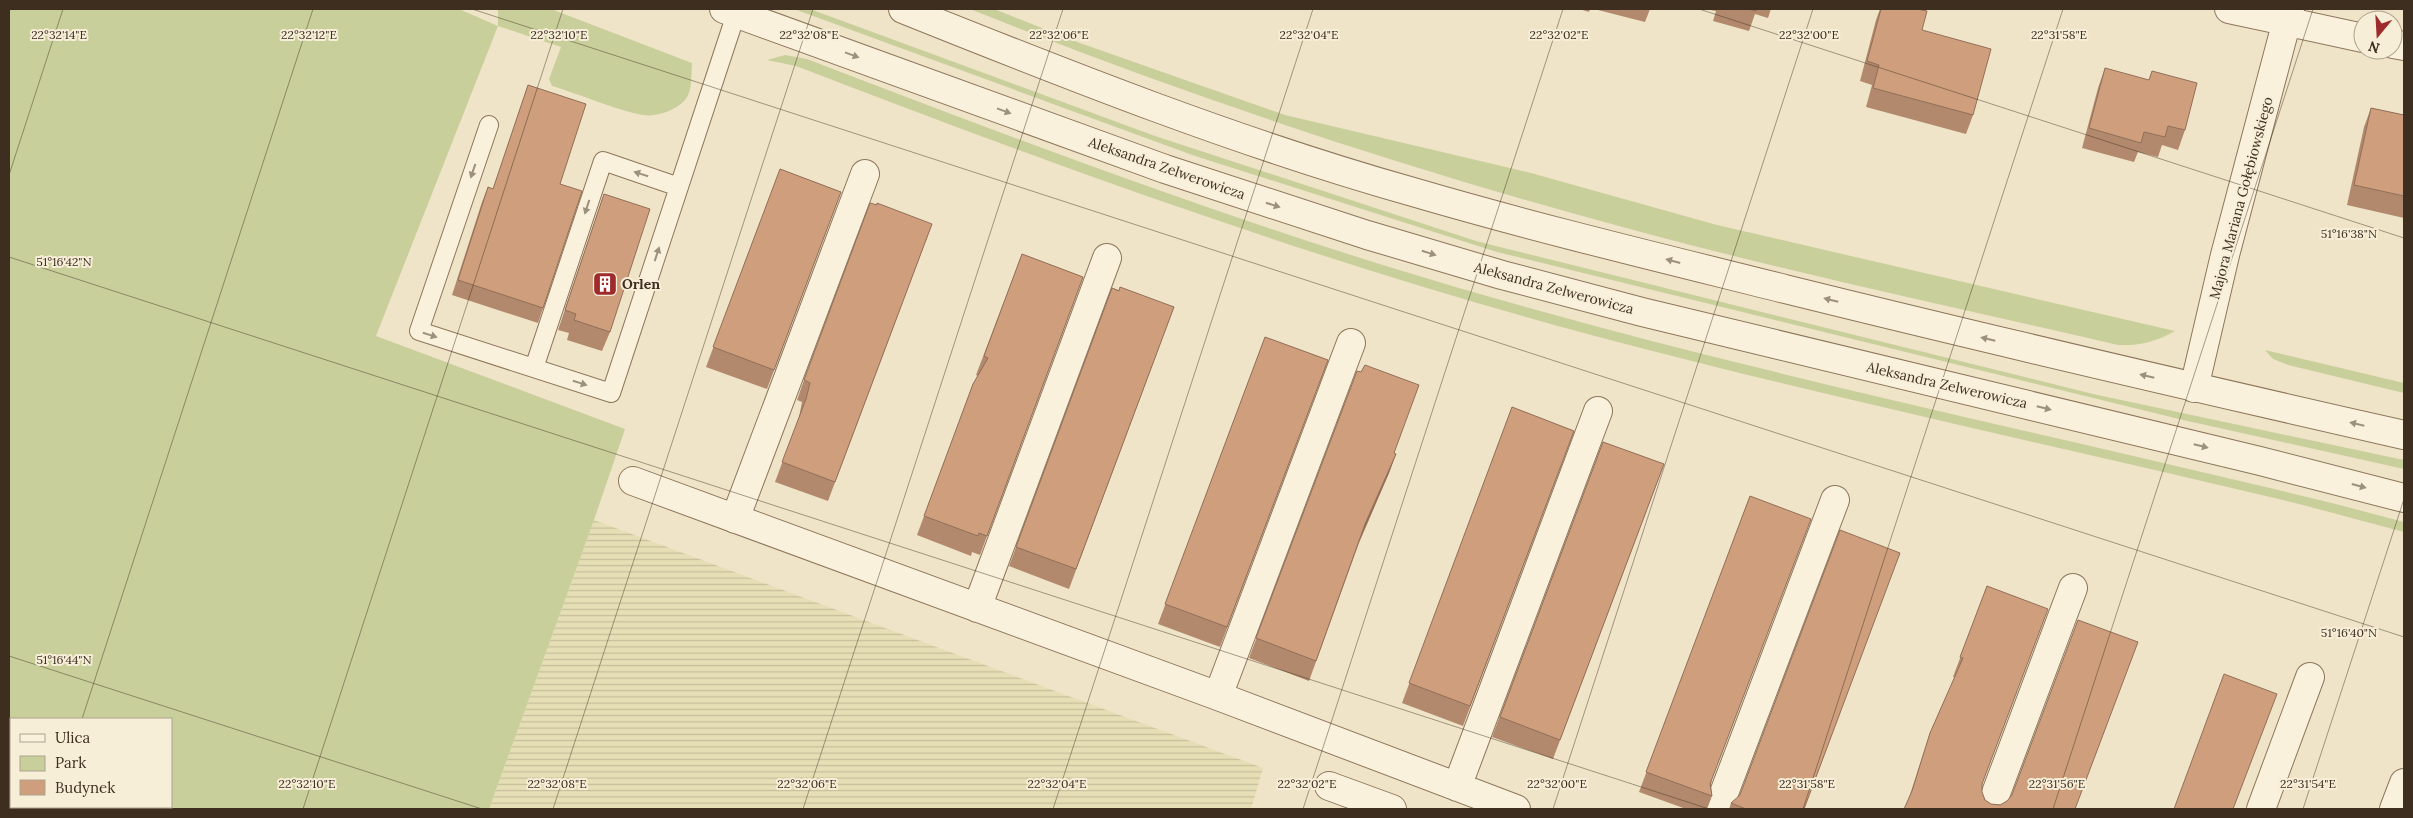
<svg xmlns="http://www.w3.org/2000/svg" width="2413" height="818" viewBox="0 0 2413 818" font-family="Lora,serif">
<defs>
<pattern id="farmland-rules" width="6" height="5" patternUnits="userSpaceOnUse" patternTransform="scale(1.25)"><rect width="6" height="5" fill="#e6deb5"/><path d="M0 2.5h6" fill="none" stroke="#c6bf9b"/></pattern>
</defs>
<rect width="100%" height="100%" fill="#f0e4c8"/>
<!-- farmland -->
<path fill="url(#farmland-rules)" d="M594,520L1263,768L1251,809H489Z"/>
<!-- green -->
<path fill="#c9cf9b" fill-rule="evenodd" d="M9,9H459L498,26V9H551L692,63C691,75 693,91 685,100C675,111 657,117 643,115C616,110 579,94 552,86L549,79L561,47L498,26L376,336L625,429L594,520L489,809H9ZM171,719V807H11V719Z
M794,9H810L1155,136L1476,241L2093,394L2404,460V469L2183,420L1497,252L1195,156Z
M970,9H994L1080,43L1285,115L1531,173L1717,225L2175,331C2155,342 2140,346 2118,345C1975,312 1832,281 1690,245C1446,182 1204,103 970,9Z
M785,55L807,59C1033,146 1261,232 1494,298C1770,377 2053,435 2332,503L2404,522V532L2299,504C2070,449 1838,400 1610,340C1333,267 1063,169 796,66L767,60Z
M2265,350L2404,383V393L2288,365L2273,359Z"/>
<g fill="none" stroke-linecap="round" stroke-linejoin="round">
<defs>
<path id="service" d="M489,125L419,331L611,393L736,14
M534,368L603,161L679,187"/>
<path id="minor" d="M2229,9L2363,38
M2393,44L2404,46
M2194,388L2225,255L2290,9
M633,481L1218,696L1516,809
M735,519L865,174
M977,608L1107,258
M1218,696L1351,343
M1329,786L1392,809
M1457,787L1598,411
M1718,809L1835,500
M1990,809L2073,588
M2261,809L2310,677
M2394,809L2404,783"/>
<path id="tertiary" d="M724,9L1165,169L1367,235L1502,275L1642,312L2260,461L2404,498
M903,9C1070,76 1239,143 1413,192C1536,228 1661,258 1785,289C1991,340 2197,388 2404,435"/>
</defs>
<!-- service casing -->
<use href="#service" stroke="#8d765c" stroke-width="20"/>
<!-- minor casing -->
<use href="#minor" stroke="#8d765c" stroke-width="30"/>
<!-- tertiary casing -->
<use href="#tertiary" stroke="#8d765c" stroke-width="30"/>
<!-- service -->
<use href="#service" stroke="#faf1dc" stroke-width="18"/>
<!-- minor -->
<use href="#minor" stroke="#faf1dc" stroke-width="28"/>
<!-- tertiary -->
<use href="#tertiary" stroke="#faf1dc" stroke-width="28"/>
</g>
<!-- wall -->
<path fill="#b2896c" d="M1579,9H1590L1589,12Z
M1594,9H1650L1645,22Z
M1705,9H1771L1768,18L1755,14L1749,31L1713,21L1716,11Z
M1880,9H1917L1922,30L1973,115L1966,134L1866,107L1872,85L1860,81L1876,20Z
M2105,68L2185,130L2178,150L2162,145L2158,157L2138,152L2134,162L2082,148L2098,88Z
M528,85L560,184L543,308L538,323L452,295L482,202L488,187L493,189Z
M2371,108L2404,115V218L2347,205L2364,127Z
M780,169L841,192L767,389L706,367Z
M604,194L610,332L602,351L567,340L569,333L558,330Z
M932,224L828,501L775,482L799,417L802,402L797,400L804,380Z
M1022,254L1083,277L980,555L972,552L971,556L917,535L973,384L978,376L976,375Z
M1112,288L1174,307L1069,589L1009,566Z
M1265,337L1328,360L1220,647L1158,624Z
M1357,371L1394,453L1396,454L1389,473L1359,543L1309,681L1249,658Z
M1512,407L1574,431L1463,726L1402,703Z
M1603,442L1664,464L1553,759L1492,737Z
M1750,496L1711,785L1712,796L1707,809H1686L1639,792Z
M1987,586L1982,792L1985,800L1991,804L2075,809L1908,801L1930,733L1955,677H1953Z
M1731,803L1805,809H1729Z"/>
<!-- shaded-wall -->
<path fill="#916f58" d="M1396,454L1389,473L1358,544L1365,524Z"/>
<!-- building -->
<path fill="#cf9f7d" stroke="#916f58" d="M1748,9H1757L1756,11Z
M1881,9H1917L1927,11L1922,30L1991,49L1973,115L1873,88L1879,65L1867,61Z
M2105,68L2149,80L2152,71L2197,83L2185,130L2168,126L2165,137L2144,132L2141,143L2089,128Z
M528,85L586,104L560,184L582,191L543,308L458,280L488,187L493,189Z
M2371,108L2404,115V196L2354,185Z
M780,169L841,192L774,370L713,347Z
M604,194L650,209L610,332L574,320L576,314L565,310Z
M870,203L877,205V203L932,224L835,482L782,462L806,399L810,383L804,380Z
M1022,254L1083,277L987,536L979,533L978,536L924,516L973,384L988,358L984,356Z
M1120,287L1174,307L1076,569L1016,547L1112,288L1119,291Z
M1265,337L1328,360L1227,627L1165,604Z
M1365,365L1419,385L1394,453L1396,454L1365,524L1316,661L1256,638L1357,371L1361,372Z
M1512,407L1574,431L1470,706L1409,683Z
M1603,442L1664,464L1560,740L1500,717Z
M1750,496L1811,519L1710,784L1712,796L1646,772Z
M1840,530L1900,553L1804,809H1746L1731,803L1740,795Z
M1987,586L2048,609L1982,784V792L1985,800L1991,804L2000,805L2007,801L2012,795L2078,620L2138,642L2075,809H1904L1912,791L1930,733L1963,658L1960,657Z
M2224,674L2277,694L2233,809H2174Z"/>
<!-- one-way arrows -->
<defs><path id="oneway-solid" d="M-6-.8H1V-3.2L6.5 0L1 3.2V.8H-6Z" transform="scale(1.25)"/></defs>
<g fill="#9c907e">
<use href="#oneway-solid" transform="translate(852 55) rotate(20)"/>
<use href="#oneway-solid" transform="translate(1004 111) rotate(20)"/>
<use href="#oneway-solid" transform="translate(473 171) rotate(109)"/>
<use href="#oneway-solid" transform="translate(641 174) rotate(-162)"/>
<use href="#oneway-solid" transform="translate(1273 205) rotate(18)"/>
<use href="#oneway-solid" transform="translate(587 207) rotate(108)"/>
<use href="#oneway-solid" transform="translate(1429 253) rotate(17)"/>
<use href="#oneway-solid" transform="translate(657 254) rotate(-72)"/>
<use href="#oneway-solid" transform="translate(1673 261) rotate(-165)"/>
<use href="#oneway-solid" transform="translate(1831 300) rotate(-166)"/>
<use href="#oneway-solid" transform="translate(430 335) rotate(18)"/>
<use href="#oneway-solid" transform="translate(1988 339) rotate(-167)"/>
<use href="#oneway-solid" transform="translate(2147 376) rotate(-167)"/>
<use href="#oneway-solid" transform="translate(580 383) rotate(18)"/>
<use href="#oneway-solid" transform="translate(2044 408) rotate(14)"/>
<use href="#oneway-solid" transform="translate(2357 424) rotate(-167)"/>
<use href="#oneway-solid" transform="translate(2201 446) rotate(14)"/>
<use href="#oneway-solid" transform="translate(2359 486) rotate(15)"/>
</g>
<!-- ticks -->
<path fill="none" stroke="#3d2e20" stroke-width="1" stroke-opacity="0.45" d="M472,9L2404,637M1699,9L2404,238M9,175L63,9M9,257L1709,809M9,656L482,809M82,719L313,9M53,809L54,807M303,809L563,9M553,809L813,9M803,809L1063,9M1053,809L1313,9M1303,809L1563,9M1553,809L1813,9M1803,809L2063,9M2053,809L2313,9M2303,809L2404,499"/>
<!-- icons -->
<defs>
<symbol id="building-square" viewBox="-11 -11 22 22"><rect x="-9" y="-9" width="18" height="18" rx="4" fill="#9e2a2b" stroke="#f7eed8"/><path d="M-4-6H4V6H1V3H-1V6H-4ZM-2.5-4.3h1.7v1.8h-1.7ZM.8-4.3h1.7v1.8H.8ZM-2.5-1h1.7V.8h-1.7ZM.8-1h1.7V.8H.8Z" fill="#fff"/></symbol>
</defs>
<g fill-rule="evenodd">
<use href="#building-square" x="591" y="270" width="28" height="28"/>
</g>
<g text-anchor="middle" stroke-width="4" stroke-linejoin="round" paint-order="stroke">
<!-- street labels -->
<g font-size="14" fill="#3d2e20" stroke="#f7eed8">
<text transform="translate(1167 168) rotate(19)" y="5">Aleksandra Zelwerowicza</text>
<text transform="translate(2241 198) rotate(-75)" y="5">Majora Mariana Gołębiowskiego</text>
<text transform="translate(1554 288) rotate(15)" y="5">Aleksandra Zelwerowicza</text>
<text transform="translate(1947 385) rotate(13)" y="5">Aleksandra Zelwerowicza</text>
</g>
<!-- poi labels -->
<g font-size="14" font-weight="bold" fill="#3d2e20" stroke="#f7eed8" text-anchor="start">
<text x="622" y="289">Orlen</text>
</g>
</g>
<g font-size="12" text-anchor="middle" fill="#3d2e20" stroke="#f7eed8" stroke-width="4" stroke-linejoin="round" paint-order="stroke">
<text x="59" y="39">22°32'14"E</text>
<text x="309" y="39">22°32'12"E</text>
<text x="559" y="39">22°32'10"E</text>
<text x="809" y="39">22°32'08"E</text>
<text x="1059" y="39">22°32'06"E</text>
<text x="1309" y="39">22°32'04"E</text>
<text x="1559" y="39">22°32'02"E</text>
<text x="1809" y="39">22°32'00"E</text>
<text x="2059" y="39">22°31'58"E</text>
<text x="2349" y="238">51°16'38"N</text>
<text x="64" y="266">51°16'42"N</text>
<text x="2349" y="637">51°16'40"N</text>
<text x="64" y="664">51°16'44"N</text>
<text x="307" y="788">22°32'10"E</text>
<text x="557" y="788">22°32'08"E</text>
<text x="807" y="788">22°32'06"E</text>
<text x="1057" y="788">22°32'04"E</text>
<text x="1307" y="788">22°32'02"E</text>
<text x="1557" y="788">22°32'00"E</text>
<text x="1807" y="788">22°31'58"E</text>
<text x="2057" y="788">22°31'56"E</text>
<text x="2308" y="788">22°31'54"E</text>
</g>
<!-- border -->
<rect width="2413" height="818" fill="none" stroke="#3d2e20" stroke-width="20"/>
<!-- legend -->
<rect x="10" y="718" width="162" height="90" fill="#f7eed8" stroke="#ada18e"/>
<rect x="20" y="734" width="25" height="8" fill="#faf1dc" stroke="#ada18e"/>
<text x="55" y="743" font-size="15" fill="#3d2e20">Ulica</text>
<rect x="20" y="756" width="25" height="15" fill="#c9cf9b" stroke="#ada18e"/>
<text x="55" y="768" font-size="15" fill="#3d2e20">Park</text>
<rect x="20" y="780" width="25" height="15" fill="#cf9f7d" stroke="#ada18e"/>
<text x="55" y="793" font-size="15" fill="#3d2e20">Budynek</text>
<!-- north arrow -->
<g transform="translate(2378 35) rotate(198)"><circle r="24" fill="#f7eed8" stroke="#ada18e"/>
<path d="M0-4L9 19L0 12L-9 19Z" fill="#9e2a2b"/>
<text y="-8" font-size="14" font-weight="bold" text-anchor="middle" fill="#3d2e20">N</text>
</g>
</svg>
